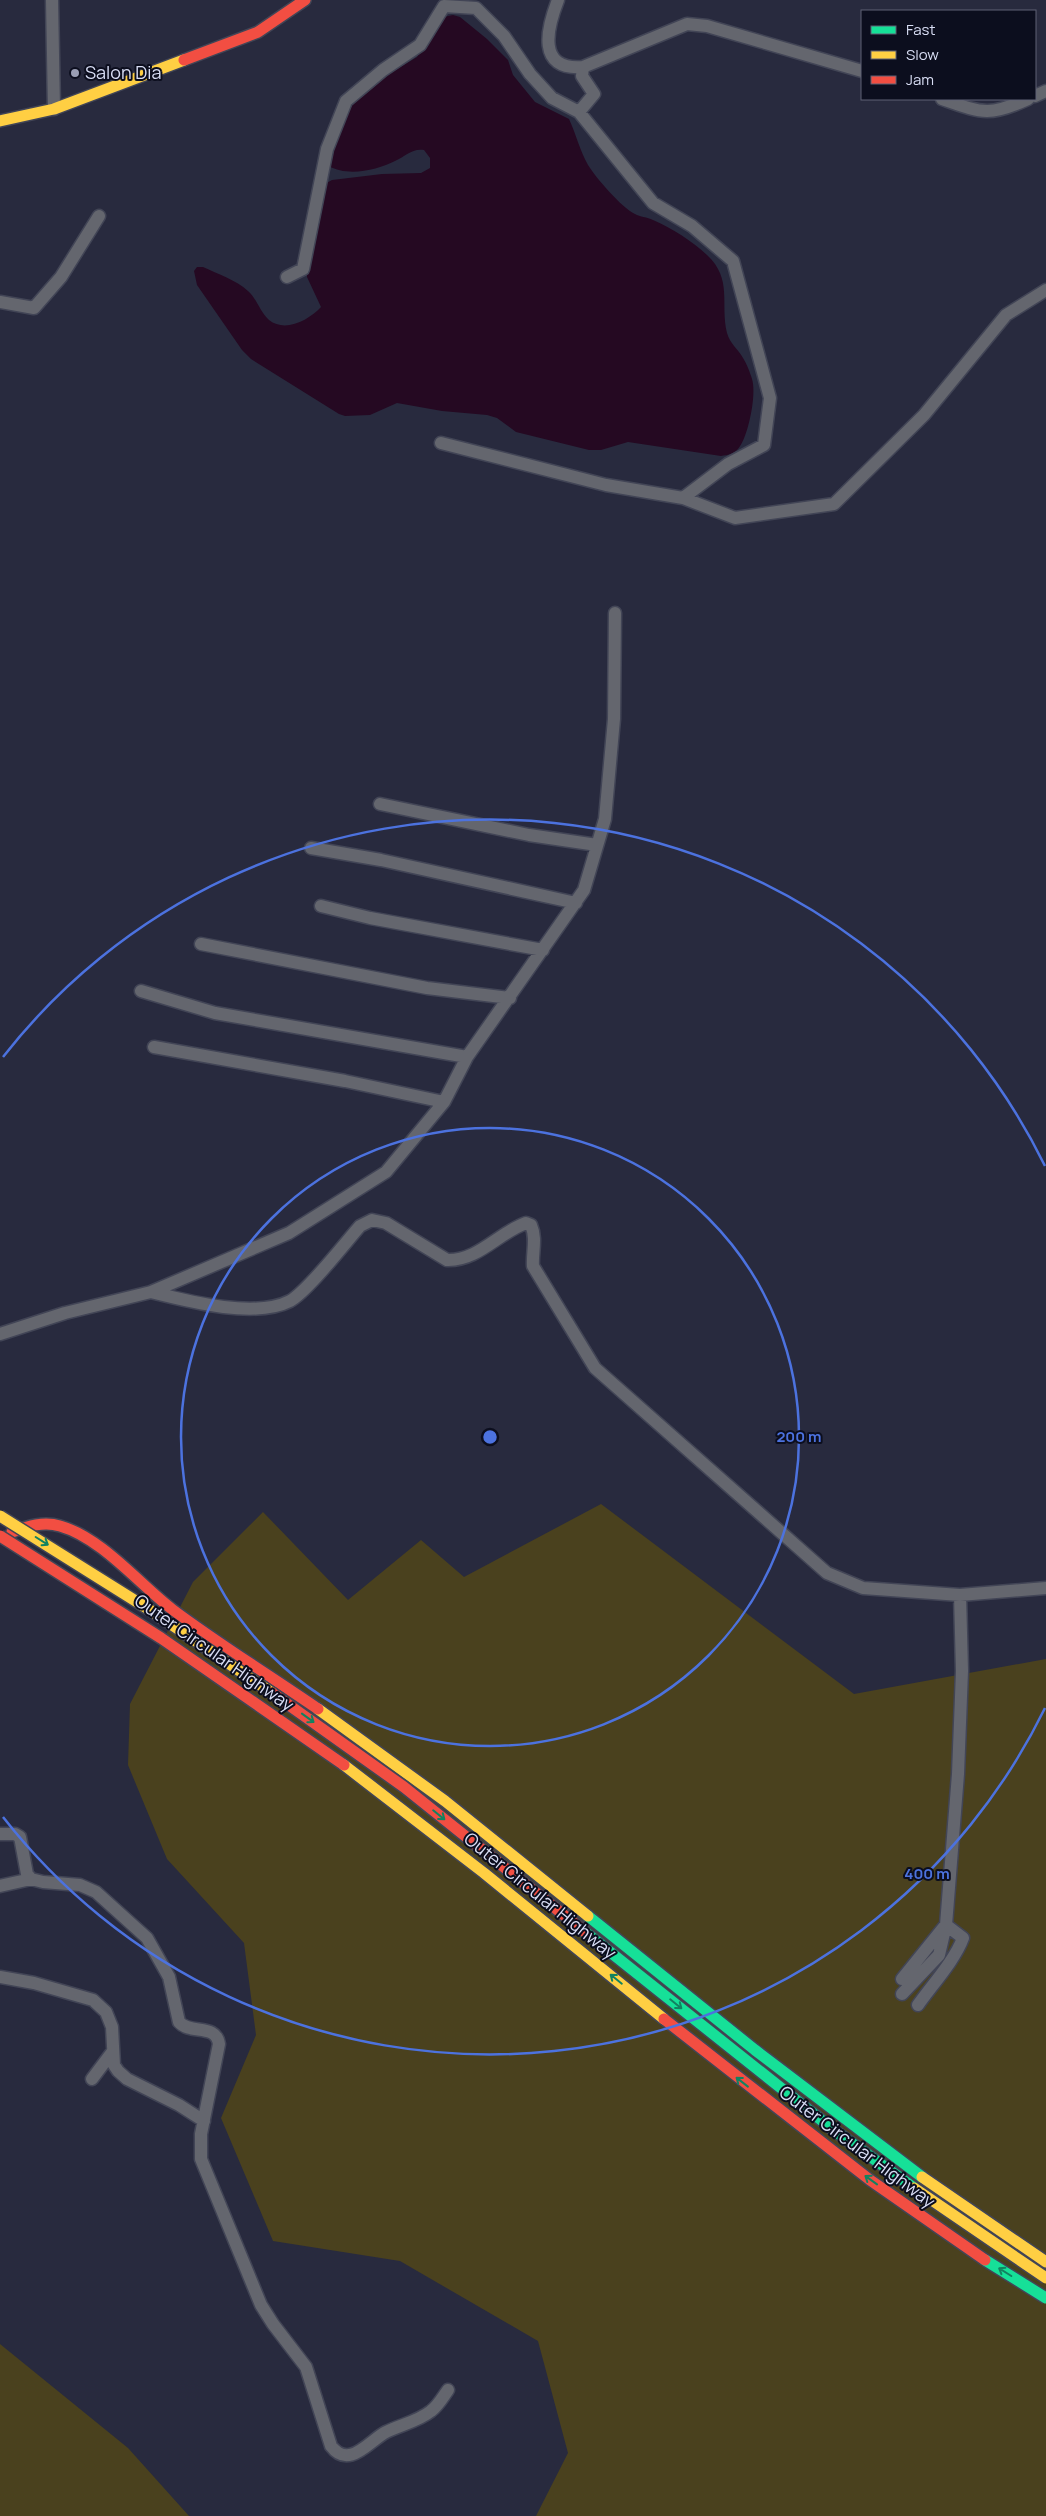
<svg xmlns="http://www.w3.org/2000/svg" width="1046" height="2516" viewBox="0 0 1046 2516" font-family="Manrope,sans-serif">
<rect width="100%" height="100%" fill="#282a3e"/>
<!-- grass -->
<path fill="#4a411e" d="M601,1504L854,1694L1046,1659V2516H536L568,2453L538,2341L400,2261L273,2241L221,2118L256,2035L244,1943L167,1859L128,1765L130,1704L193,1582L263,1512L348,1600L421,1540L464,1577Z
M0,2344L128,2448L189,2516H0Z"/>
<!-- water -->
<path fill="#250922" d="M453,15L460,17L487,39L508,60L513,75L535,102L569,119C576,134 580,151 588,165C596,178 621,207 635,214C640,217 647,217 653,220C672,228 692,241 707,255C733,279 720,304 727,333C730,344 738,349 743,358C747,364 750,373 752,379C757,394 748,438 738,449C733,454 728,455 721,456L628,442L601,450H589L516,432L497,418L487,415L442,411L397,403L370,415L345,416L339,414L251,359L242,350L197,285L194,271L197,267H203C218,274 236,280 248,291C257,299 260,312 269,320C285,333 309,320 321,307L307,277V269L323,185L332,180L382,174L421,173L430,168V158L424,150C412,148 406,156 395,161C378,170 347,177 329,166L340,123L354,103L384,77L417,57L443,17Z"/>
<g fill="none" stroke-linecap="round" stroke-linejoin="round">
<defs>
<path id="street" d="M52,0L54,109
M558,0C547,28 536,71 583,67L687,24L707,26L862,71
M1035,96L1046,91
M942,99C982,113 989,117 1028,99
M579,112L653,203L692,226L733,261L770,398L764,445L728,464L683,498
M287,277L303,269L327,149L346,101L383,70L420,45L444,6L476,8L504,36L530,74L552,98L579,112L594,94L582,76L583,67
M0,302L34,308L61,277L99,216
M441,443L606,485L683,498L735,518L834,504L924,415L1006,315L1046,290
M380,804L529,835L597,845
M311,848L381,860L576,903
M321,906L370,918L543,950
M201,944L427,988L510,998
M141,991L215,1013L467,1057
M154,1047L345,1081L444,1102
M151,1292C187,1301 255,1319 290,1301C308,1291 345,1243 360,1226L372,1220L386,1223L447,1260C478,1261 498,1233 526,1223L531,1225C537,1239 532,1252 533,1266L595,1368L827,1573L863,1588L960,1595L1046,1588
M0,1334L65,1313L151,1292L289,1233L386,1172L444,1102L467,1057L584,890L605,819L614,719L615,613
M0,1834H15L20,1837L27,1874L31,1879L43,1882L80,1885L96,1892L147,1938L169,1977L179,2022C190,2035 216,2023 219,2044L201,2134V2159L261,2305L273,2324L306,2367L331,2446C349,2470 369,2441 386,2432C400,2425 419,2421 431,2411C438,2406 443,2397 448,2390
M0,1886L31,1879
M0,1977L34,1983L93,2000L106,2012L112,2027L114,2065L118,2071L127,2079L179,2105L204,2121
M902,1979L944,1927
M902,1994L939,1955L946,1925L958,1774L962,1671L960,1595
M918,2005C932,1985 955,1960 963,1938L946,1925
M92,2079L113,2051"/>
<path id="fast" d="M588,1916L755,2050L922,2177"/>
<path id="slow" d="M0,121L54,109L184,60
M318,1709L445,1801L588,1916
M922,2177L1046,2262"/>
<path id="jam" d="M184,60L258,32L305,0
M12,1532C28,1526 44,1521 60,1526C102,1538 139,1584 173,1610C220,1645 270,1676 318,1709"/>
</defs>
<!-- street casing -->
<use href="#street" stroke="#424556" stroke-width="15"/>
<!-- fast casing -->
<use href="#fast" stroke="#424556" stroke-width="14"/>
<!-- slow casing -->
<use href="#slow" stroke="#424556" stroke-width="14"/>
<!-- jam casing -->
<use href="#jam" stroke="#424556" stroke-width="14"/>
<!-- street -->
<use href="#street" stroke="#64666e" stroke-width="12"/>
<!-- fast -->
<use href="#fast" stroke="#16e098" stroke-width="11"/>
<!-- slow -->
<use href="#slow" stroke="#ffcf43" stroke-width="11"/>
<!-- jam -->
<use href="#jam" stroke="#f24e42" stroke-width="11"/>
<defs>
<path id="fast-bridge" d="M585,1932L835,2131L914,2188
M985,2260L1046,2298"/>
<path id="slow-bridge" d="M0,1516L150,1610L272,1693
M344,1765L484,1873L664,2019
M914,2188L1046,2278"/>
<path id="jam-bridge" d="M0,1536L161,1638L344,1765
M272,1693L404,1787L585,1932
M664,2019L870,2180L985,2260"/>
</defs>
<!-- fast-bridge casing -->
<use href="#fast-bridge" stroke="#424556" stroke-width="14" stroke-linecap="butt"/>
<!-- slow-bridge casing -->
<use href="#slow-bridge" stroke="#424556" stroke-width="14" stroke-linecap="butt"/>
<!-- jam-bridge casing -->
<use href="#jam-bridge" stroke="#424556" stroke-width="14" stroke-linecap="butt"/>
<!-- fast-bridge -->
<use href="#fast-bridge" stroke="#16e098" stroke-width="11"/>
<!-- slow-bridge -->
<use href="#slow-bridge" stroke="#ffcf43" stroke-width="11"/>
<!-- jam-bridge -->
<use href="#jam-bridge" stroke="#f24e42" stroke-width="11"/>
</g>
<!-- one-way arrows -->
<defs><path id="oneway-shaft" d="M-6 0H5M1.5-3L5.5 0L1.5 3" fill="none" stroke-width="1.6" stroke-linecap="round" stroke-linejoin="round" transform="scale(1.25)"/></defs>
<g stroke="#128261">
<use href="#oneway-shaft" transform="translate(42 1541) rotate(32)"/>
<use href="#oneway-shaft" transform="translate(308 1718) rotate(36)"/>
<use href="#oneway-shaft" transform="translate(439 1815) rotate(39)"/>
<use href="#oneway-shaft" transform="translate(616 1979) rotate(-141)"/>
<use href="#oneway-shaft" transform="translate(676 2004) rotate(39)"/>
<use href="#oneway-shaft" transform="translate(742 2082) rotate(-142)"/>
<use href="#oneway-shaft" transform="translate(871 2180) rotate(-144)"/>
<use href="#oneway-shaft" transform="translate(1005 2272) rotate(-148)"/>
</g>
<!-- distance rings -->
<g fill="none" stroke="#4c72df" stroke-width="2.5">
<circle cx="490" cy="1437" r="309"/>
<path d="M1045 1708A618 618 0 0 1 3 1817M3 1057A618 618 0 0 1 1045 1166"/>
</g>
<!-- markers -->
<circle fill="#9a9eb4" stroke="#0c0e1e" stroke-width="2" cx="75" cy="73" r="5"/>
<g text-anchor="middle" stroke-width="4" stroke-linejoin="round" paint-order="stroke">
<!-- poi labels -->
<g font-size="18" fill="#d8ddf4" stroke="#0c0e1e" text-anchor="start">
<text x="85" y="79">Salon Dia</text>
</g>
<!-- street labels -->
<g font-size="18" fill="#d8ddf4" stroke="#0c0e1e">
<text transform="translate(214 1653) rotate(35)" y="6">Outer Circular Highway</text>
<text transform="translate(540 1896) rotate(39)" y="6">Outer Circular Highway</text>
<text transform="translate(857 2147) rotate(37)" y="6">Outer Circular Highway</text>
</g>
</g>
<circle cx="490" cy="1437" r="8" fill="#4c72df" stroke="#0c0e1e" stroke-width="2.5"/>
<g font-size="15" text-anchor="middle" font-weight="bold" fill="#4c72df" stroke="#0c0e1e" stroke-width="4" stroke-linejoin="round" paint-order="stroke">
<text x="799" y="1442">200 m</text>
<text x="927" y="1879">400 m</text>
</g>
<!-- legend -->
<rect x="861" y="10" width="175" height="90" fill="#0c0e1e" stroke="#5e6174"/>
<rect x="871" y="26" width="25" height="8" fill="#16e098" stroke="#5e6174"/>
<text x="906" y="35" font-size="15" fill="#d8ddf4">Fast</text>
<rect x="871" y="51" width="25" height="8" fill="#ffcf43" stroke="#5e6174"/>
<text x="906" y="60" font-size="15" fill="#d8ddf4">Slow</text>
<rect x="871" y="76" width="25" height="8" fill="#f24e42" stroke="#5e6174"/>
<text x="906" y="85" font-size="15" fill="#d8ddf4">Jam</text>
</svg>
